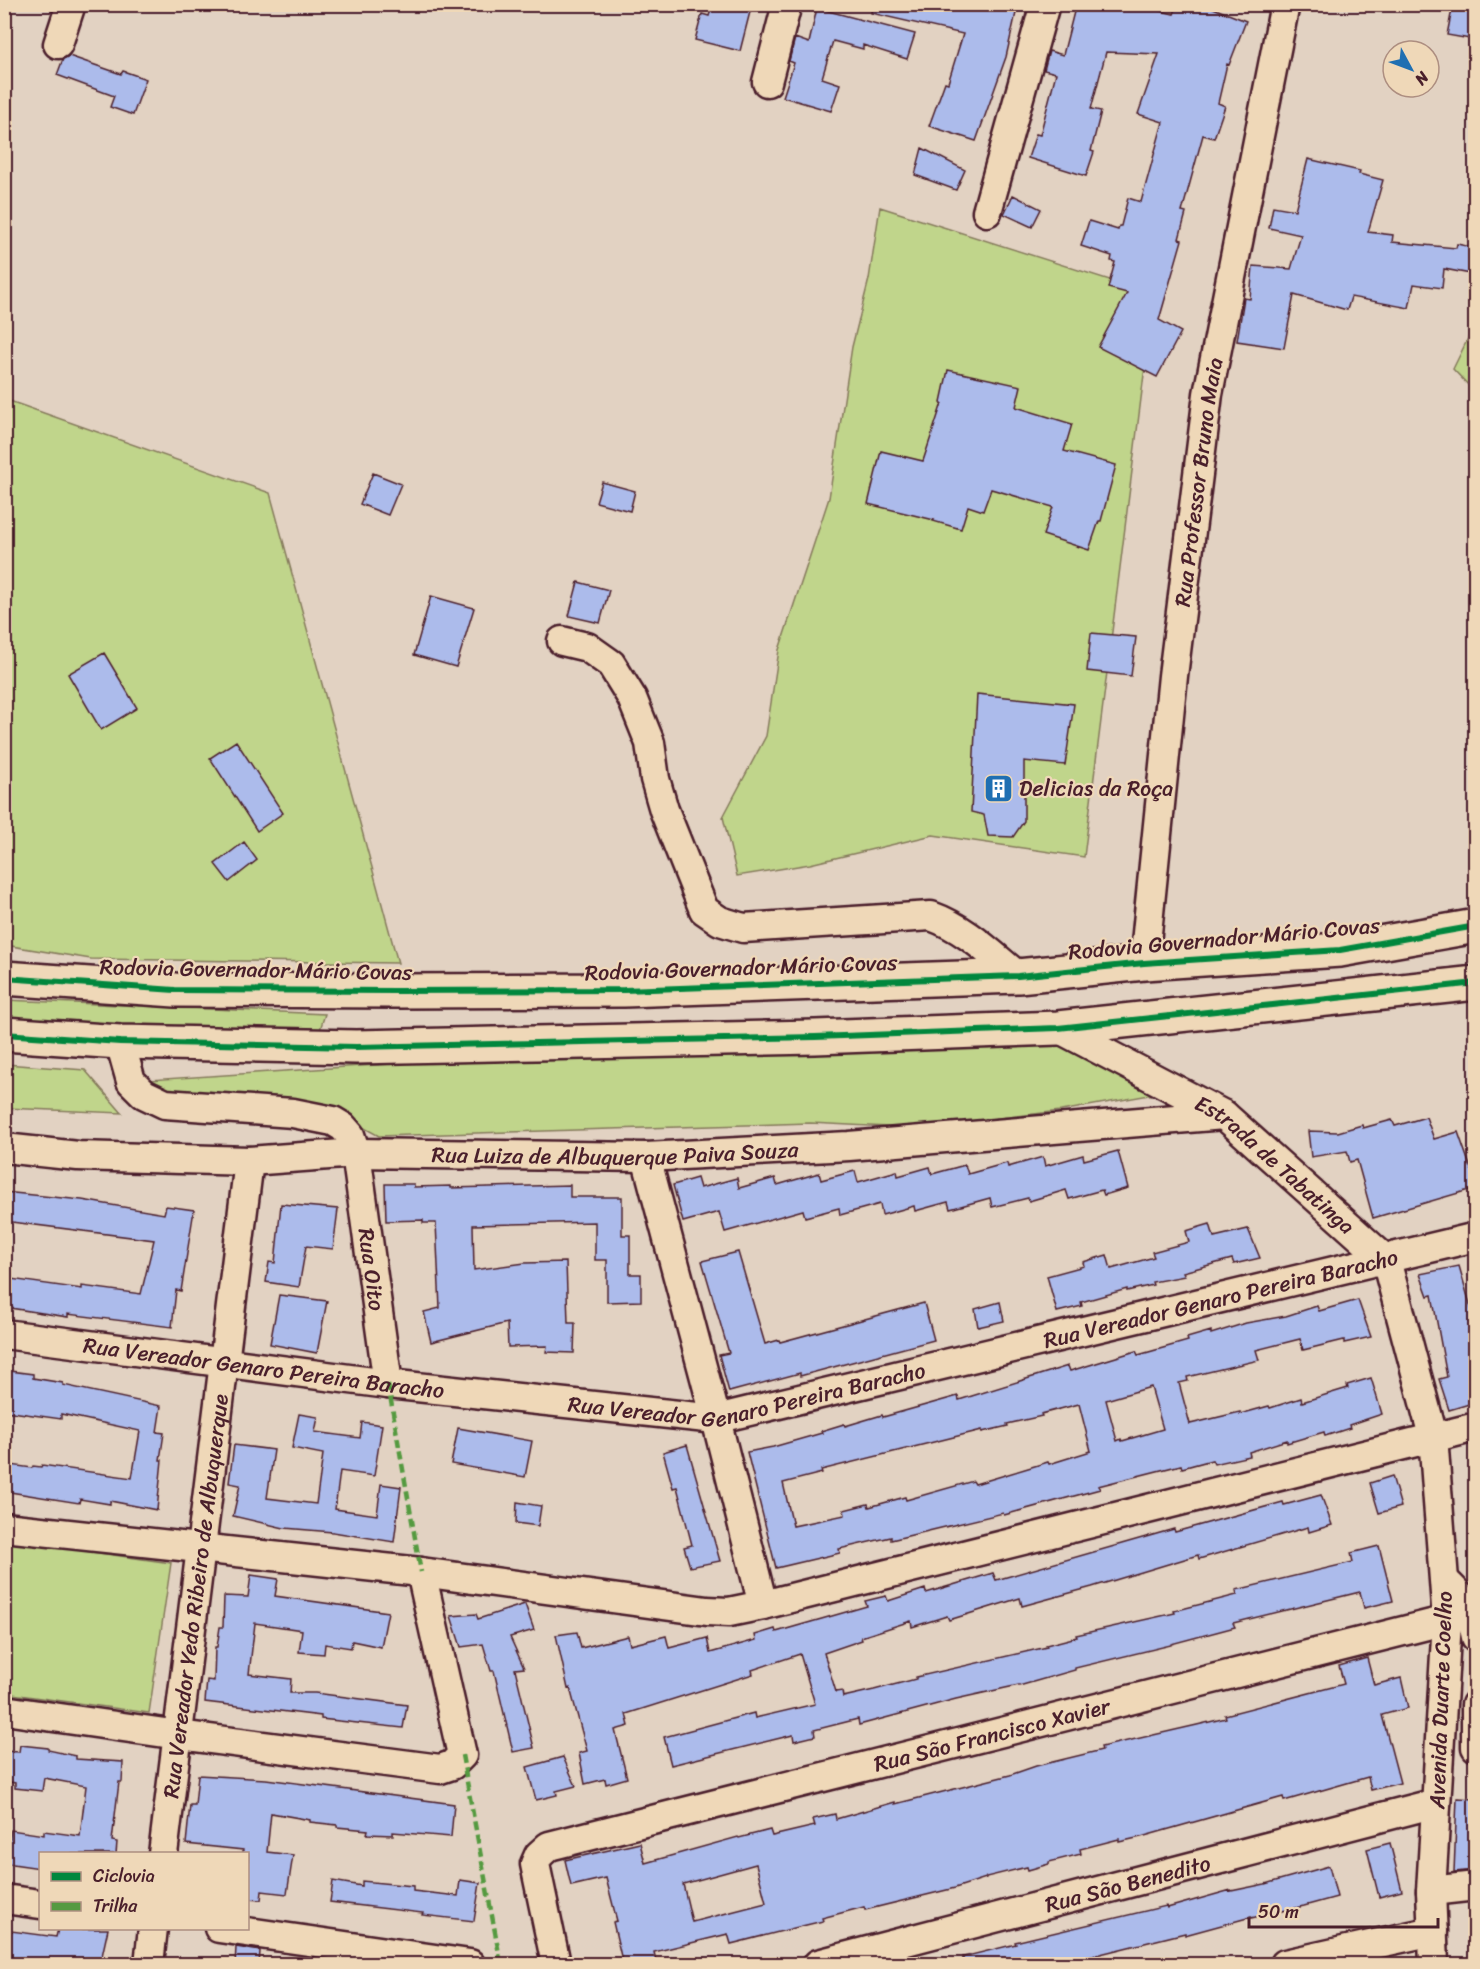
<svg xmlns="http://www.w3.org/2000/svg" width="1480" height="1969" viewBox="0 0 1480 1969" font-family="Sriracha,sans-serif">
<rect width="100%" height="100%" fill="#e2d2c2"/>
<filter id="ink" filterUnits="userSpaceOnUse"><feTurbulence type="fractalNoise" baseFrequency=".0167" numOctaves="2"/><feDisplacementMap in="SourceGraphic" scale="12" xChannelSelector="R" yChannelSelector="G"/><feConvolveMatrix kernelMatrix="1 2 1 2 8 2 1 2 1" color-interpolation-filters="sRGB"/></filter>
<g filter="url(#ink)">
<!-- green -->
<path fill="#c0d58b" stroke="#857a5b" stroke-width="1.5" d="M880,207L1154,294L1084,857L933,835L810,864L737,876L723,817L766,736L779,650L829,498L852,347L869,279Z
M1475,324L1476,392H1475L1453,369Z
M4,399L270,493L398,963L91,959L5,945Z
M5,1000L325,1014L310,1061L5,1034Z
M1058,1028L1177,1090L1061,1111L909,1128L810,1123L379,1136L328,1108L164,1092L148,1080L785,1038Z
M5,1064L85,1070L122,1113L5,1108Z
M5,1540L171,1563L149,1713L5,1693Z"/>
<!-- building -->
<path fill="#acbbeb" stroke="#4a1f2b" stroke-width="1.5" fill-rule="evenodd" d="M713,4H752L740,51L695,40L702,14L709,16Z
M872,4H1018L1006,57L976,141L929,126L945,82L948,83L963,34L871,13Z
M1076,4H1131L1174,14L1178,4H1203L1246,21L1229,65L1227,64L1218,103L1225,106L1214,138L1203,135L1182,212L1186,213L1179,239L1182,240L1159,320L1181,332L1157,377L1098,347L1127,293L1108,288L1115,262L1111,261L1112,256L1081,246L1089,221L1118,230L1119,226H1121L1128,198L1141,202L1163,122L1138,114L1159,54L1106,52L1091,109L1101,111L1091,151L1094,152L1086,176L1028,158L1036,134L1040,135L1056,73L1044,70L1049,51L1063,55Z
M1453,4H1476V40L1447,35Z
M817,8L915,34L907,59L863,45V49L833,41L822,78L840,84L831,111L783,97L794,63L789,61L795,38L809,43Z
M69,56L121,74L123,71L146,79L133,115L110,107L114,96L57,75L63,59Z
M922,148L965,170L956,190L915,175Z
M1308,159L1360,171L1359,174L1383,180L1368,232L1393,235L1392,242L1456,248L1457,244L1476,248V275L1444,269L1442,288L1414,284L1409,308L1351,297L1347,310L1294,295L1284,348L1237,341L1244,298L1250,299L1253,266L1291,269L1301,235L1269,228L1273,206L1295,210Z
M1013,195L1041,209L1032,227L1004,214Z
M948,370L1021,386L1016,407L1072,424L1064,451L1116,465L1101,521H1099L1089,550L1043,535L1053,507L991,489L983,511L968,506L961,529L933,521L934,520L868,504L881,451L923,461L942,403L941,402Z
M373,473L401,484L388,515L360,504Z
M602,482L635,491L630,511L596,502Z
M578,582L609,590L600,623L569,616Z
M431,596L474,608L456,667L414,655Z
M1091,633L1136,637L1131,676L1087,671Z
M104,653L137,708L101,730L68,674Z
M977,694L1074,704L1065,765L1024,761V821L1013,837L988,836L984,815L971,812Z
M236,741L283,813L257,831L210,758Z
M244,842L257,860L229,882L215,864Z
M1426,1117L1434,1139L1458,1132L1476,1183V1188L1373,1218L1357,1160L1350,1162L1347,1151L1311,1157L1308,1131L1338,1132L1362,1125L1363,1128L1392,1120L1395,1126Z
M1118,1151L1128,1188L1104,1195L1102,1190L1069,1199L1066,1190L1029,1201L1028,1198L992,1207L990,1198L950,1209L948,1202L915,1211L914,1206L882,1215L880,1204L840,1215L839,1208L805,1217L803,1210L725,1232L719,1212L683,1222L673,1185L697,1178L700,1188L737,1178L739,1188L775,1178L777,1185L819,1173L821,1180L855,1171L858,1182L897,1171L898,1176L930,1167L932,1174L965,1165L968,1174L1007,1163L1008,1167L1043,1157L1045,1166L1083,1155L1084,1160Z
M385,1184H414V1187L451,1186V1188L570,1185V1197H622V1235H630V1274H641V1301L607,1302V1260H595V1222L473,1225L474,1270L525,1263L566,1262L568,1323H575L574,1353L546,1352L547,1346L508,1347L507,1323L431,1342L424,1312L440,1308L436,1223H423V1220L386,1221Z
M4,1192L82,1200L164,1214L166,1206L194,1210L181,1291L176,1290L172,1327L68,1314V1317L4,1307V1278L82,1289V1286L141,1294L154,1240L4,1221Z
M281,1204L338,1209L333,1249L306,1246L299,1287L266,1282L269,1262L275,1263Z
M1210,1224L1214,1237L1248,1229L1260,1258L1234,1264L1232,1259L1183,1272L1185,1276L1152,1282L1153,1285L1127,1291V1289L1081,1302L1082,1306L1057,1312L1047,1276L1084,1266L1083,1262L1107,1255L1111,1269L1154,1257L1152,1252L1189,1242L1186,1231Z
M738,1252L765,1344L779,1340L780,1342L924,1303L934,1340L800,1376V1373L729,1392L719,1355L729,1353L702,1261Z
M1459,1266L1476,1325V1402L1449,1410L1439,1379L1447,1377L1432,1295L1428,1296L1420,1274Z
M279,1295L327,1301L317,1353L270,1344Z
M1358,1300L1371,1337L1344,1343V1340L1303,1350L1300,1339L1256,1350L1259,1360L1187,1377L1188,1381L1179,1383L1190,1424L1240,1412V1414L1269,1406L1270,1408L1301,1398L1302,1402L1348,1388L1347,1385L1371,1378L1382,1414L1349,1425L1350,1428L1325,1436L1324,1432L1287,1443V1440L1249,1452L1250,1456L1214,1464L1212,1460L1182,1468L1181,1465L1098,1486L1100,1489L1004,1515L1003,1513L891,1540V1537L839,1549L840,1553L776,1568L747,1452L773,1447L822,1433L821,1431L844,1424L845,1426L882,1415L883,1417L958,1396L959,1400L1068,1366L1070,1371L1136,1351L1138,1355L1188,1341L1187,1338L1211,1331V1334L1246,1323L1286,1316L1317,1306L1319,1311ZM1151,1387L1163,1429L1122,1441L1121,1439L1117,1441L1106,1400ZM1079,1404L1091,1451L1049,1464L1048,1462L975,1484L973,1481L906,1500L905,1497L869,1507L868,1504L844,1510L845,1515L793,1526L783,1483L822,1473L821,1470L982,1430V1432L1008,1426L1007,1424L1042,1416L1041,1414Z
M1000,1302L1004,1321L978,1327L975,1309Z
M10,1371L33,1374V1378L63,1383V1385L161,1406L157,1432L164,1433L160,1460H162L157,1510L110,1501V1504L80,1499L79,1503L4,1491V1464L32,1468L33,1466L41,1467L42,1465L132,1478L140,1431L61,1414V1419L5,1411Z
M299,1414L318,1417L315,1432L360,1438L362,1422L382,1425L374,1476L340,1471L335,1509L377,1515L381,1484L401,1487L394,1542L333,1532L284,1528L233,1516L240,1485L229,1483L234,1445L274,1450L267,1498L316,1504L323,1454L292,1448Z
M458,1428L532,1441L525,1477L451,1464Z
M687,1445L720,1561L690,1567L684,1547L692,1545L677,1487L673,1488L663,1452Z
M1392,1476L1401,1507L1379,1513L1370,1483Z
M1321,1495L1332,1525L1309,1532L1308,1527L1199,1559L1198,1555L1092,1587L1022,1606L1020,1598L949,1620L947,1616L912,1627L911,1621L861,1637L862,1640L824,1653L836,1692L842,1691L843,1697L874,1690L916,1679V1677L1047,1647L1046,1645L1077,1637L1076,1635L1175,1613L1174,1611L1237,1595L1236,1590L1353,1562L1351,1553L1379,1546L1393,1601L1364,1608L1360,1592L1233,1623L1235,1627L1171,1644V1645L1075,1668V1670L1019,1686V1685L956,1699L859,1725L858,1719L814,1730L815,1736L794,1741L793,1735L671,1765L664,1737L754,1713L755,1718L815,1704L800,1654L752,1670L753,1674L626,1714L629,1726L615,1730L627,1778L606,1784L605,1779L585,1784L579,1753L587,1751L570,1688L568,1689L556,1635L577,1632L581,1648L628,1636L630,1645L666,1636L669,1648L707,1638L710,1653L756,1640L755,1635L775,1629L776,1632L867,1606L865,1601L886,1596L888,1601L925,1589L926,1593L993,1573L996,1580L1174,1529L1175,1532L1283,1502L1284,1505Z
M517,1502L541,1506L538,1526L516,1523Z
M251,1575L278,1579L275,1596L388,1612L381,1647L352,1641L351,1648L325,1644L324,1654L299,1652L302,1630L255,1623L249,1674L291,1679L290,1693H315L407,1705L403,1728L321,1719V1716L205,1702L207,1680L214,1681L215,1647H217L220,1627H223L224,1596L248,1597Z
M525,1604L534,1630L510,1637L524,1668L515,1669L534,1748L513,1752L494,1671H491L483,1644L461,1647L451,1616L476,1614L478,1619Z
M1367,1658L1374,1685L1401,1678L1408,1708L1382,1715L1400,1783L1371,1790L1368,1777L1284,1801L1283,1797L1141,1837L1119,1842V1839L1080,1849L1081,1854L1049,1862V1864L1028,1870L1027,1867L986,1877V1878L955,1888L865,1910L864,1907L822,1918L823,1921L802,1926L731,1944L728,1934L654,1952L657,1965H623L613,1922L617,1921L606,1878L571,1886L565,1860L640,1843L645,1863L738,1837L739,1838L770,1830L772,1836L815,1826L813,1819L835,1814L836,1819L895,1802V1804L1010,1775L1036,1766L1102,1750L1101,1747L1197,1725L1226,1718L1225,1715L1344,1684L1339,1666ZM756,1864L766,1903L692,1922L683,1884Z
M20,1745L48,1748V1750L76,1756V1759L123,1762L122,1782H119L112,1841L117,1842L116,1854H40V1868L6,1863L11,1830L44,1835V1831L80,1836L86,1786L44,1778L42,1791L15,1788V1783L4,1781V1751L19,1752Z
M563,1757L576,1786L556,1791L557,1795L536,1800L527,1767Z
M198,1775L266,1779L454,1804L451,1837L393,1832V1835L367,1834L368,1830L337,1827V1825L310,1822V1820L271,1813L267,1852L293,1855L287,1894L262,1891L261,1900L248,1899V1854H243V1850L186,1844L190,1805H195Z
M1457,1798L1476,1799V1870L1454,1872Z
M1390,1843L1402,1891L1379,1897L1367,1849Z
M1329,1866L1337,1897L1304,1906L1251,1918V1917L1185,1935V1933L1056,1965H963V1957L1016,1944L1015,1942L1166,1906L1167,1908L1231,1890V1891L1265,1884Z
M460,1880L480,1883L474,1921L422,1915L423,1913L330,1902L333,1881L362,1886V1881L413,1886V1891L458,1896Z
M58,1929H108L100,1965H73L52,1961V1965H26L4,1962V1930L56,1937Z
M236,1947L260,1951L259,1965H235Z"/>
<g fill="none" stroke-linecap="round" stroke-linejoin="round">
<defs>
<g id="street">
<path d="M58,44L71,4"/>
<path d="M767,82L787,4"/>
<path d="M987,212L1045,4"/>
<path d="M562,641L587,647L611,664L632,698L650,743L655,779L664,810L704,910L720,921L743,928L931,916C965,928 991,954 1018,976"/>
<path id="s1" d="M1144,963L1173,676L1208,394L1285,4"/>
<path id="s2" d="M1058,1028L1224,1115L1386,1260L1433,1436L1447,1620L1431,1891L1434,1964"/>
<path id="s3" d="M120,1042L131,1081L144,1094L165,1104L293,1113L333,1121L343,1127L350,1135L356,1153L388,1384"/>
<path id="s4" d="M4,1148L78,1156L249,1161L356,1153L646,1157L849,1146L1224,1115"/>
<path d="M646,1157L716,1419L763,1605"/>
<path id="s5" d="M4,1334L388,1384L716,1419L1476,1237"/>
<path d="M4,1527L421,1572L707,1611L729,1612L763,1605L1476,1427"/>
<path d="M1446,1582C1468,1603 1470,1607 1476,1637"/>
<path d="M1476,1705V1747"/>
<path d="M4,1710L179,1735L440,1769L452,1765L462,1755L421,1572"/>
<path id="s6" d="M163,1854L249,1161"/>
<path d="M1431,1891L1476,1886"/>
<path d="M4,1899L40,1904"/>
<path d="M219,1928L470,1964"/>
<path d="M149,1964L153,1928"/>
<path id="s7" d="M556,1964L535,1864L539,1855L549,1846L1447,1620"/>
<path id="s8" d="M818,1964L1436,1803"/>
<path d="M1285,1964L1433,1931"/>
</g>
<path id="highway" d="M4,978L175,990L396,991L624,990L1018,976L1144,963L1340,950L1476,926
M4,1034L120,1042L356,1047L815,1037L1058,1028L1476,983"/>
</defs>
<!-- street casing -->
<use href="#street" stroke="#4a1f2b" stroke-width="33"/>
<!-- highway casing -->
<use href="#highway" stroke="#4a1f2b" stroke-width="38"/>
<!-- street -->
<use href="#street" stroke="#efd8b8" stroke-width="28"/>
<!-- highway -->
<use href="#highway" stroke="#efd8b8" stroke-width="33"/>
<!-- quiet -->
<path stroke="#559a41" stroke-width="4.5" stroke-dasharray="9 4.5" stroke-linecap="butt" d="M388,1384L421,1572
M462,1755L501,1964"/>
<defs>
<path id="cycleway" d="M4,978L175,990L396,991L624,990L1018,976L1144,963L1340,950L1476,926
M4,1034L120,1042L356,1047L815,1037L1058,1028L1476,983"/>
</defs>
<!-- cycleway casing -->
<use href="#cycleway" stroke="#efd8b8" stroke-width="10"/>
<!-- cycleway -->
<use href="#cycleway" stroke="#00873e" stroke-width="6"/>
</g>
</g>
<!-- icons -->
<defs>
<symbol id="building-square" viewBox="-11 -11 22 22"><rect x="-9" y="-9" width="18" height="18" rx="4" fill="#1f6fb2" stroke="#efd8b8"/><path d="M-4-6H4V6H1V3H-1V6H-4ZM-2.5-4.3h1.7v1.8h-1.7ZM.8-4.3h1.7v1.8H.8ZM-2.5-1h1.7V.8h-1.7ZM.8-1h1.7V.8H.8Z" fill="#fff"/></symbol>
</defs>
<g fill-rule="evenodd">
<use href="#building-square" x="982" y="772" width="33" height="33"/>
</g>
<g text-anchor="middle" stroke-width="4.5" stroke-linejoin="round" paint-order="stroke">
<!-- street labels -->
<g font-size="22" fill="#4a1f2b" stroke="#efd8b8">
<text dy="8" stroke="none"><textPath href="#s1" startOffset="484">Rua Professor Bruno Maia</textPath></text>
<text transform="translate(1224 938) rotate(-5)" y="8">Rodovia Governador Mário Covas</text>
<text transform="translate(741 967) rotate(-2)" y="8">Rodovia Governador Mário Covas</text>
<text transform="translate(256 969) rotate(1)" y="8">Rodovia Governador Mário Covas</text>
<text dy="8" stroke="none"><textPath href="#s4" startOffset="612">Rua Luiza de Albuquerque Paiva Souza</textPath></text>
<text dy="8" stroke="none"><textPath href="#s2" startOffset="258">Estrada de Tabatinga</textPath></text>
<text dy="8" stroke="none"><textPath href="#s3" startOffset="410">Rua Oito</textPath></text>
<text dy="8" stroke="none"><textPath href="#s5" startOffset="1236">Rua Vereador Genaro Pereira Baracho</textPath></text>
<text dy="8" stroke="none"><textPath href="#s5" startOffset="262">Rua Vereador Genaro Pereira Baracho</textPath></text>
<text dy="8" stroke="none"><textPath href="#s5" startOffset="750">Rua Vereador Genaro Pereira Baracho</textPath></text>
<text dy="8" stroke="none"><textPath href="#s6" startOffset="260">Rua Vereador Yedo Ribeiro de Albuquerque</textPath></text>
<text transform="translate(1440 1700) rotate(-88)" y="8">Avenida Duarte Coelho</text>
<text dy="8" stroke="none"><textPath href="#s7" startOffset="582">Rua São Francisco Xavier</textPath></text>
<text dy="8" stroke="none"><textPath href="#s8" startOffset="320">Rua São Benedito</textPath></text>
</g>
<!-- poi labels -->
<g font-size="22" fill="#4a1f2b" stroke="#efd8b8" text-anchor="start">
<text x="1019" y="796">Delicias da Roça</text>
</g>
</g>
<!-- margin -->
<rect width="1480" height="1969" fill="none" stroke="#efd8b8" stroke-width="24"/>
<rect x="12" y="12" width="1456" height="1945" fill="none" stroke="#4a1f2b" stroke-width="2" filter="url(#ink)"/>
<!-- legend -->
<rect x="39" y="1852" width="210" height="78" fill="#efd8b8" stroke="#ad8e80" stroke-width="1.5"/>
<rect x="51" y="1872" width="30" height="9" fill="#00873e" stroke="#ad8e80" stroke-width="1.5"/>
<text x="93" y="1882" font-size="18" fill="#4a1f2b">Ciclovia</text>
<rect x="51" y="1902" width="30" height="9" fill="#559a41" stroke="#ad8e80" stroke-width="1.5"/>
<text x="93" y="1912" font-size="18" fill="#4a1f2b">Trilha</text>
<!-- north arrow -->
<g transform="translate(1411 69) rotate(131)"><circle r="28" fill="#efd8b8" stroke="#ad8e80" stroke-width="1.5"/>
<path d="M0-4.5L10 22L0 15L-10 22Z" fill="#1f6fb2"/>
<text y="-9" font-size="16" font-weight="bold" text-anchor="middle" fill="#4a1f2b">N</text>
</g>
<!-- scale -->
<path d="M1249 1918v9h189v-9" fill="none" stroke="#4a1f2b" stroke-width="3"/>
<text x="1258" y="1918" font-size="18" fill="#4a1f2b" stroke="#efd8b8" stroke-width="4.5" paint-order="stroke">50 m</text>
</svg>
